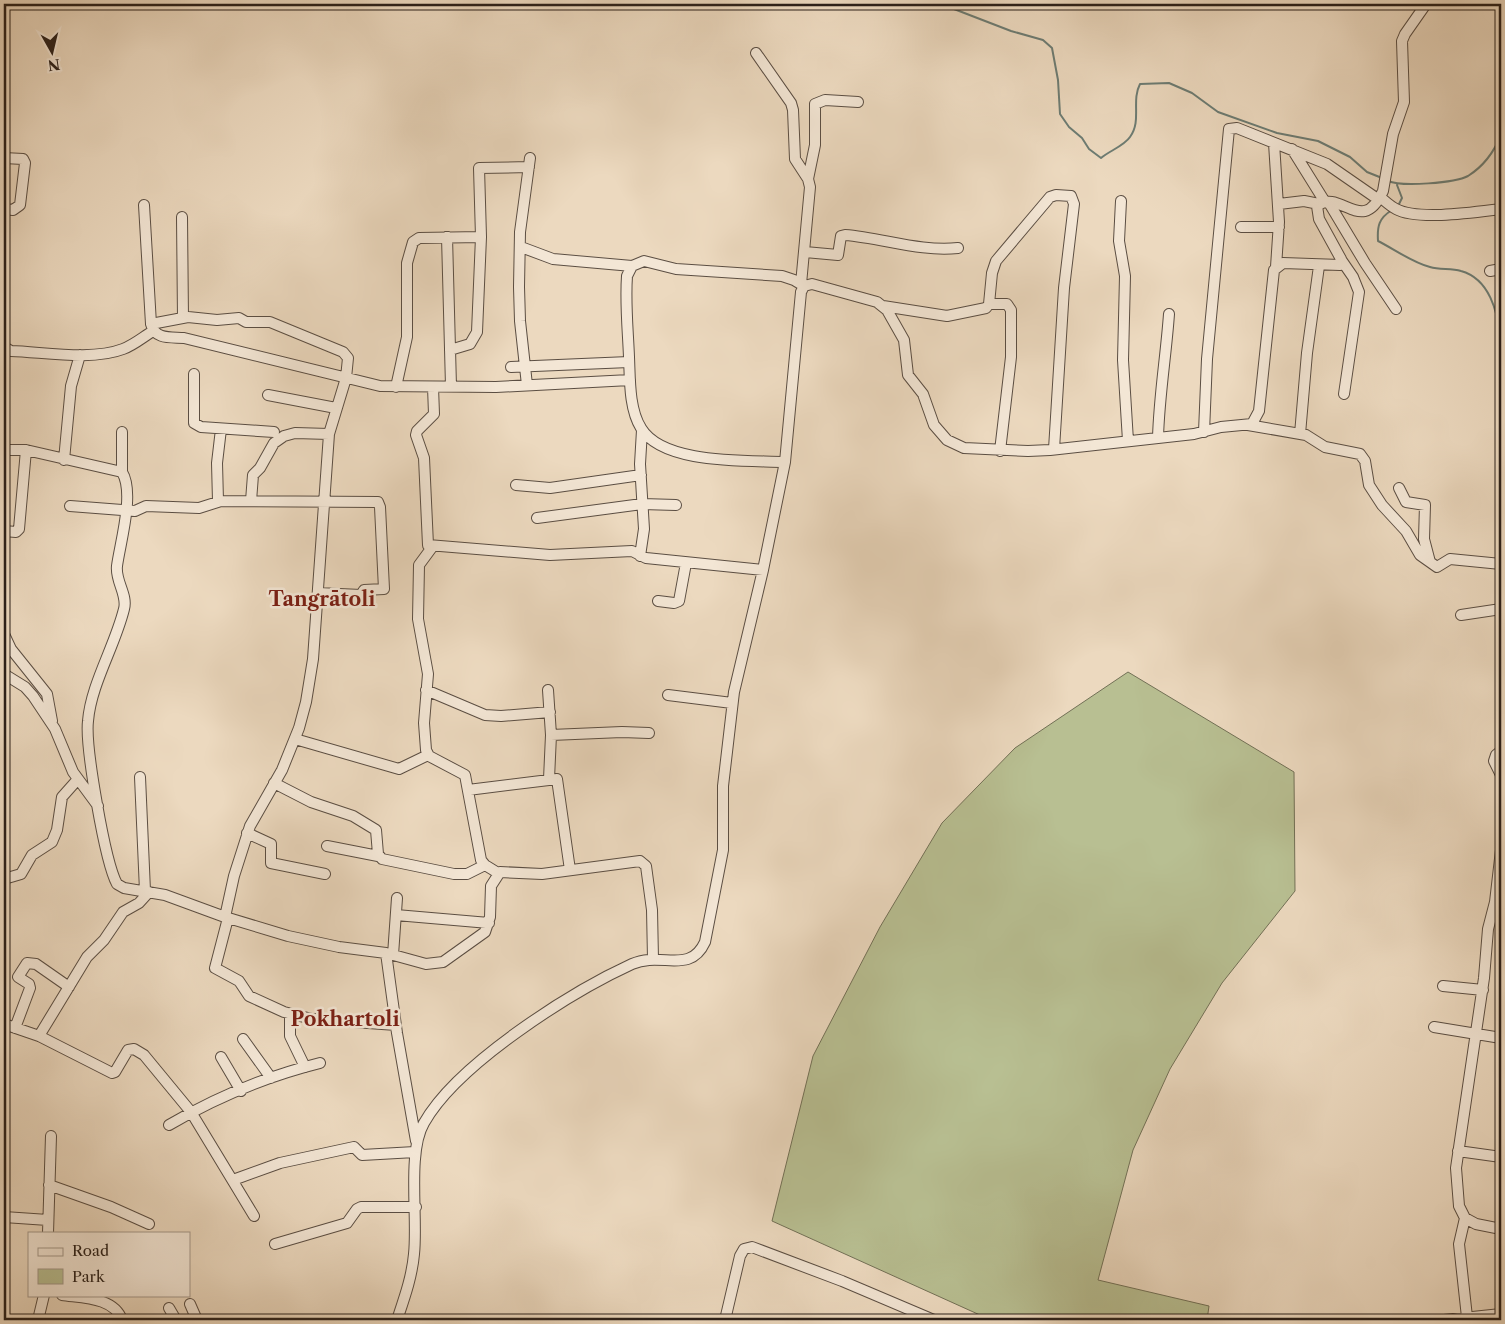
<svg xmlns="http://www.w3.org/2000/svg" width="1505" height="1324" viewBox="0 0 1505 1324" font-family="'Libre Caslon Text',serif">
<rect width="100%" height="100%" fill="#ecd9bf"/>
<filter id="stains"><feTurbulence type="fractalNoise" baseFrequency=".004" numOctaves="4"/><feColorMatrix values="0 0 0 0 .2 0 0 0 0 .09 0 0 0 0 .02 0 0 0 .5 -.17"/></filter>
<radialGradient id="worn" r=".72"><stop offset=".6" stop-color="#630" stop-opacity="0"/><stop offset="1" stop-color="#630" stop-opacity=".3"/></radialGradient>
<!-- green -->
<path fill="#b8bf92" stroke="#727056" d="M1128,672L1294,772L1295,891L1222,983L1170,1069L1133,1150L1098,1280L1209,1306L1207,1320H991L772,1221L813,1056L880,927L942,823L1015,748Z"/>
<g fill="none" stroke-linecap="round" stroke-linejoin="round">
<!-- stream -->
<path stroke="#6d7c73" stroke-width="2" d="M941,4L1011,31L1043,40L1052,48L1058,80L1060,114L1069,127L1082,138L1089,149L1101,158C1109,151 1124,146 1130,137C1142,121 1131,101 1140,84L1169,83L1192,93L1218,112L1277,133L1318,141L1350,157L1367,172L1382,178
M1388,181C1402,187 1455,183 1468,176C1484,166 1494,152 1501,135
M1397,185L1402,198L1398,206
M1392,210C1379,218 1377,226 1378,241C1394,249 1413,263 1430,267C1440,270 1451,268 1461,271C1490,279 1497,312 1501,337
M1501,347L1496,365L1501,386"/>
<defs>
<path id="minor" d="M756,53L791,103L793,110L795,159L808,179L810,187L801,284
M1274,143L1279,222L1276,267
M1292,149L1325,202
M4,158L23,159L25,163L20,205L13,210L4,209
M808,179L815,145V104L825,100L858,102
M1380,197C1385,201 1390,206 1396,209C1418,221 1476,212 1501,209
M1121,201L1119,241L1125,276L1123,360L1128,441
M1329,203L1365,263L1396,309
M1279,204L1304,201L1319,204
M144,205L151,324C155,340 171,337 184,338L380,386L496,387L630,380
M182,217L183,318
M1241,227H1279
M447,237L451,386
M521,247L553,259L632,266
M805,252L838,255L841,236L845,235C883,238 920,252 958,248
M1342,261L1353,277L1359,292L1344,394
M1490,271L1501,269
M989,304H1007L1011,310V357L1000,451
M883,306L947,316L986,308L989,304L992,273L996,261L1050,197L1056,195L1071,196L1074,204L1064,288L1054,449
M151,324L188,317L217,320L239,318L246,322H270L343,352L348,358L346,378L329,434L313,659L306,702L299,728L282,770L250,826L234,876L225,917
M4,347L11,351C44,352 92,361 123,349C134,345 143,337 153,331
M450,350L470,344L477,332L481,237L479,168L529,167
M511,367L629,362
M194,374V423L201,427L274,432
M527,385L520,321L519,287L520,232L530,158
M396,387L407,337V263L413,242L419,238L481,237
M433,387L434,414L417,431L416,435L424,458L428,545L550,555L632,551L646,558L763,570
M268,395L336,408
M1248,425L1306,435L1325,447L1360,454L1365,461L1369,485L1382,505L1406,531L1420,555L1437,567L1450,559L1501,564
M122,432V472C135,493 120,543 117,566C115,581 128,595 124,609C115,646 91,684 88,721C85,746 105,862 117,884L124,888L165,895L225,917L288,936L339,947L386,953L426,964L443,962L485,932L490,917L491,886L500,872L542,874L640,861L646,866L652,910L653,959
M1204,432L1207,359L1229,129L1237,128L1327,164L1379,200
M1300,434L1307,353L1319,266
M1158,438C1159,397 1166,356 1169,314
M4,450H26L122,472
M64,460L71,386L80,355
M785,462C748,460 663,465 641,428C629,409 630,379 629,357C628,331 625,303 627,276L632,266L644,261L676,269L782,276L794,280L804,286
M516,485L550,488L641,475
M1399,488L1406,502L1425,505L1424,539L1430,562
M218,501L217,463L221,429
M251,501L253,475L260,468L274,443L284,436L295,433L329,434
M70,506L135,511L146,506L199,508L221,501L378,502L380,507L384,589L364,590L361,595L318,593
M537,518L642,504L676,505
M4,531L16,532L19,529L26,450
M433,546L419,565L418,619L428,674L424,723L426,750L429,756L465,775L481,860L485,865L498,873
M640,556L644,529L640,464L642,430
M658,601L674,603L679,601L686,563
M1461,615L1501,609
M4,634L11,649L47,694L52,721
M4,674L25,687L33,696L55,729L73,772L98,806
M426,690L485,715L501,716L550,712
M548,690L551,735L549,779
M668,695L732,703
M551,735L622,732L649,733
M295,739L399,769L428,755
M1501,751L1496,755L1494,761L1501,775
M140,777L145,891
M274,783L311,802L353,816L376,830L378,854L382,859L454,874H467L485,865
M468,790L557,779L570,870
M247,833L271,844V863L325,874
M327,846L378,856
M1501,850L1495,902L1488,929L1484,978L1456,1168L1459,1206L1465,1218L1476,1224L1501,1229
M4,879L21,874L32,855L52,842L57,830L62,797L78,779
M396,915L489,923
M228,918L215,968L239,981L249,996L284,1012L312,1019L396,1025
M386,953L397,1033L416,1141
M393,955L397,898
M1443,986L1483,990
M290,1014V1036L305,1067
M4,1024L39,1036L112,1073L115,1072L128,1050L134,1049L144,1055L191,1112L254,1216
M1434,1027L1501,1038
M15,1028L30,988L29,984L18,977L27,963L36,964L69,987
M39,1036L87,957L104,940L123,912L139,903L149,892
M243,1039L271,1078
M221,1057L241,1091
M169,1125C215,1098 268,1076 320,1063
M1458,1151L1501,1157
M233,1180L280,1163L354,1147L362,1155L415,1152
M49,1185L111,1207L149,1224
M4,1217L48,1220
M1465,1218L1459,1244L1467,1317
M48,1233L51,1136
M275,1244L347,1223L357,1209L361,1207H416
M62,1295C82,1298 114,1297 122,1320
M190,1304L197,1320
M169,1308L176,1320
M38,1320L44,1295
M397,1320C404,1299 412,1277 414,1254C418,1218 407,1152 424,1123C457,1064 571,992 632,964C661,951 690,975 705,942L723,850V786L734,692L763,570L785,462L801,292L804,286L812,284L877,302L887,310L904,340L908,375L923,394L934,425L947,440L964,448L1028,451L1050,450L1194,434L1221,427L1252,424L1259,411L1274,270L1283,263L1340,265L1341,259L1319,219L1317,206C1341,188 1362,237 1383,191L1393,134L1404,102L1402,41L1405,34L1426,4
M725,1320L740,1256L744,1249L752,1247L842,1281L934,1320
M1444,1320L1501,1314"/>
</defs>
<!-- minor casing -->
<use href="#minor" stroke="#5b4e43" stroke-width="12"/>
<!-- minor -->
<use href="#minor" stroke="#f3e6d5" stroke-width="10"/>
</g>
<g text-anchor="middle" stroke-width="5" stroke-linejoin="round" paint-order="stroke">
<!-- district labels -->
<g font-size="20" font-weight="bold" fill="#7a1f14" stroke="#f3e6d5">
<text x="322" y="606">Tangrātoli</text>
<text x="345" y="1026">Pokhartoli</text>
</g>
</g>
<!-- margin -->
<rect width="1505" height="1324" fill="none" stroke="#ecd9bf" stroke-width="20"/>
<rect x="5" y="5" width="1495" height="1314" fill="none" stroke="#2b201a" stroke-width="2.5"/>
<rect x="10" y="10" width="1485" height="1304" fill="none" stroke="#2b201a"/>
<!-- legend -->
<rect x="28" y="1232" width="162" height="65" fill="#f3e6d5" stroke="#a3978a"/>
<rect x="38" y="1248" width="25" height="8" fill="#f3e6d5" stroke="#a3978a"/>
<text x="72" y="1256" font-size="15" fill="#2b201a">Road</text>
<rect x="38" y="1269" width="25" height="15" fill="#b8bf92" stroke="#a3978a"/>
<text x="72" y="1282" font-size="15" fill="#2b201a">Park</text>
<!-- north arrow -->
<g transform="translate(52 52) rotate(172)" stroke="#f3e6d5" stroke-width="4" paint-order="stroke">
<path d="M0-4L9 19L0 12L-9 19Z" fill="#2b201a"/>
<text y="-8" font-size="14" font-weight="bold" text-anchor="middle" fill="#2b201a">N</text>
</g>
<rect width="100%" height="100%" filter="url(#stains)"/>
<rect width="100%" height="100%" fill="url(#worn)"/>
</svg>
